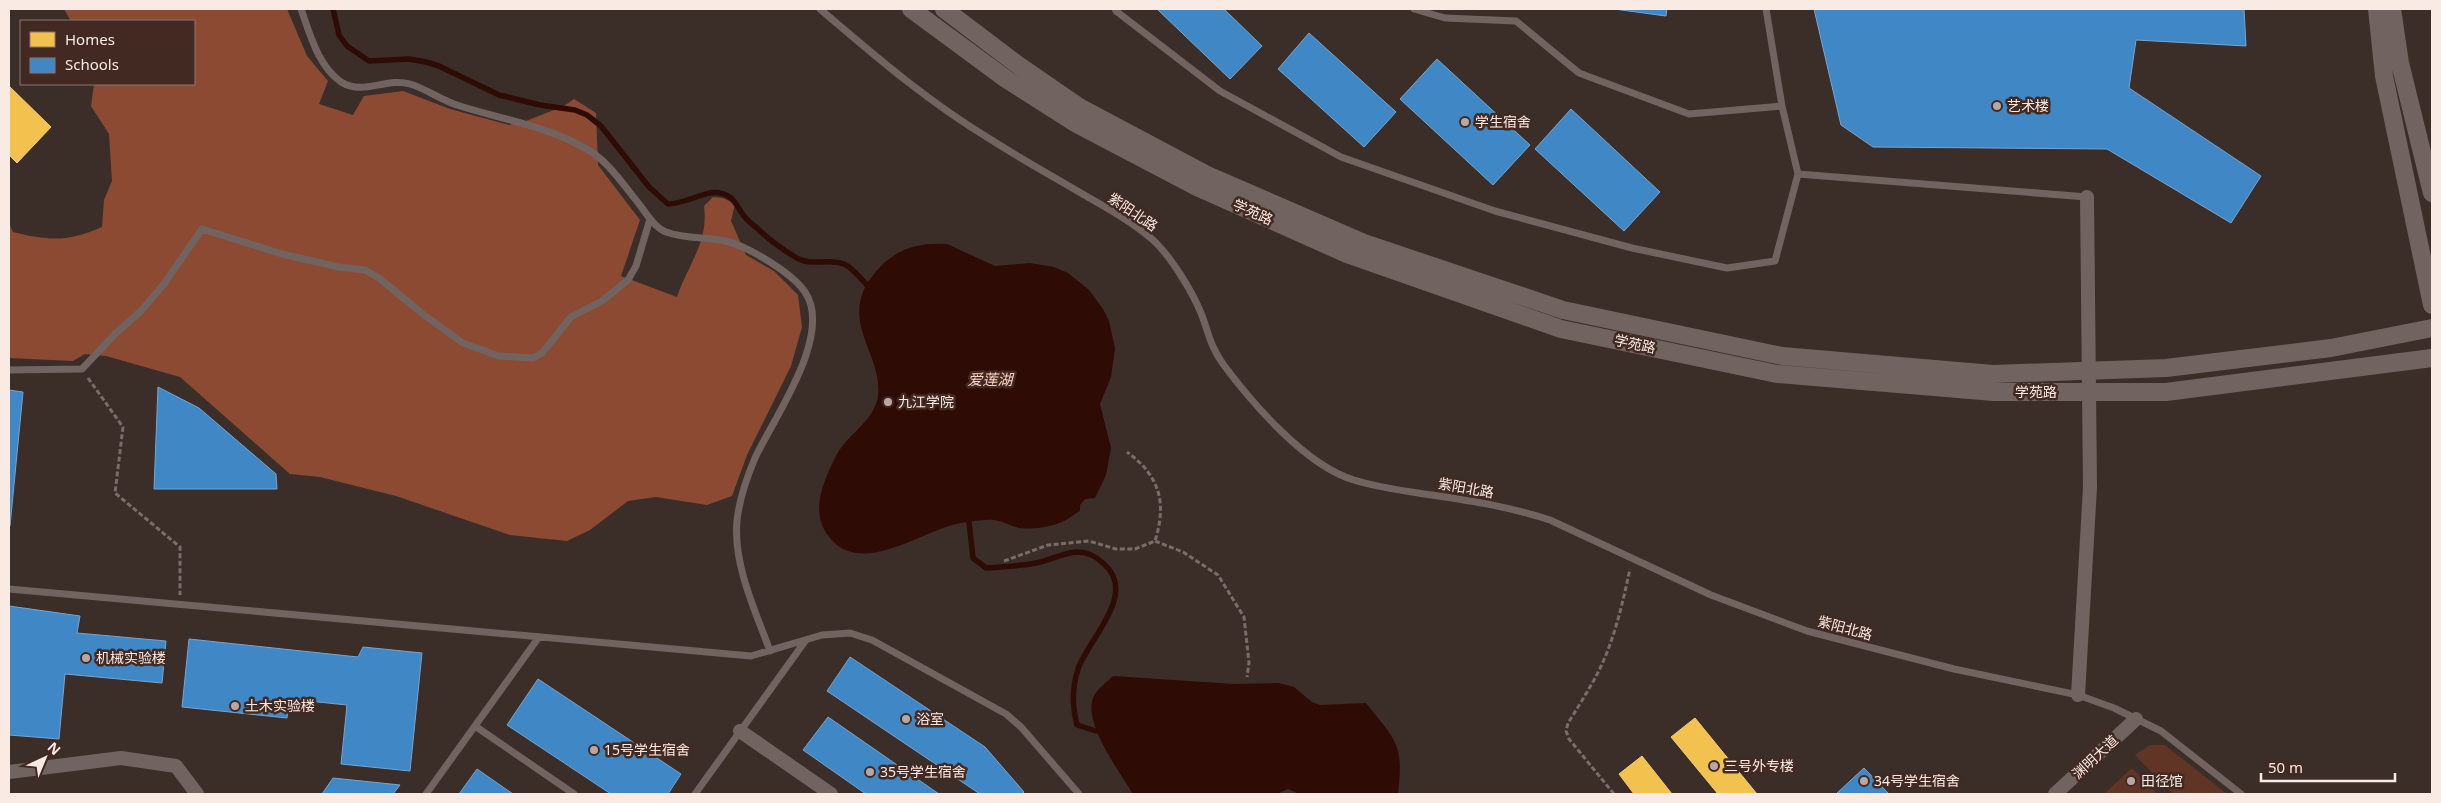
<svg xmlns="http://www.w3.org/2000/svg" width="2441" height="803" viewBox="0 0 2441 803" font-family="'Noto Sans','Noto Sans SC',sans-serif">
<rect width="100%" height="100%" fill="#3b2e29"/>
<!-- green -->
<path fill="#613526" d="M2150,745H2165L2227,794H2173L2135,755Z
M2132,768L2157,794H2104Z"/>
<!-- forest -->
<path fill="#8d4a33" d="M64,9H287L307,56L328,81L319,104L353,115L364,96L403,91L450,109L509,125L526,121L564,106L574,99L596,113L598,165L640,220L621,276L677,297C688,264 709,242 704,206L713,197L723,198L735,204L731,221L746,255L774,271L798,295L802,327L791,366L747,455L732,496L707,505L656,497L628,501L590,530L567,541L510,535L396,496L320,477L290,474L180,377L106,356L85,354L73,361L9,358V223L13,232C49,241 68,242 102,227L104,200L112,181L109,134L91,106L94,84H194V21H71Z"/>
<!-- water -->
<path fill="#2e0b04" d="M947,244L995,266L1030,263L1054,267L1068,273L1089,290L1103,309L1109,321L1115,348L1111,377L1100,404L1111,448L1106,475L1095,498L1085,499L1080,505V511C1074,514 1069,519 1064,521C1052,527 1032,530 1019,528C1011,526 1002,521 994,520C982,519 968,522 956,524C917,533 855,581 825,531C811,507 825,478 836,456C846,436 871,423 877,401C888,354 829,319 881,266C900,247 921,243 947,244Z
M1113,676L1234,684L1278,683L1294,687L1312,702L1320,705L1366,703C1396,741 1404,743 1398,794H1299L1288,789L1277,794H1133C1120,772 1081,721 1094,696C1098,688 1107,682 1113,676Z"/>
<!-- homes -->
<path fill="#f2c14e" stroke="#f4cd7b" d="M9,86L51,127L17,163L9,155Z
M1695,718L1757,794H1718L1671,737Z
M1642,756L1672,794H1634L1619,774Z"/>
<!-- schools -->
<path fill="#3f88c5" stroke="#77a5ce" d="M1157,9H1224L1262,46L1230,79Z
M1614,9H1667L1666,16Z
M1814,9H2244L2246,46L2136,40L2129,88L2261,176L2231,223L2107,149L1873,147L1841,125Z
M1309,33L1396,112L1364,147L1278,69Z
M1437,59L1530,145L1493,185L1400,99Z
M1571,109L1660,192L1624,231L1535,149Z
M158,387L199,408L276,474L277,489H154Z
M9,390L23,392L10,526H9Z
M9,606L80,616L77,633L166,641L162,683L65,674L59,739L9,735Z
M189,639L358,657L363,647L422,653L410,771L341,764L347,705L289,699L287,718L182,707Z
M850,657L985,747L1024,792L1022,794H980L827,691Z
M538,679L681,774L668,794H611L507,725Z
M828,717L939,794H866L803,750Z
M1864,768L1889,794H1836Z
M477,769L513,794H459Z
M333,778L400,785L393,794H322Z"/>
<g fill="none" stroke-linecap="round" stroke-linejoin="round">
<!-- stream -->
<path stroke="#2e0b04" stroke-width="5.5" d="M333,9L339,35L347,46L369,61L409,59L426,62L439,66L499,95L540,105L575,110L587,115L601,126L649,187L668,204C686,204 705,190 720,193C735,196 736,206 744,216C748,221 753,225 758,229C769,240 782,249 795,257C810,267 828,258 844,264C853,268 862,280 869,287
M969,522L973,558L986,568C1003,567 1020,566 1036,563C1050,560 1063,553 1077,552C1087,552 1097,557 1104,564C1138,594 1089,638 1078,669C1072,689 1072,705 1077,725L1096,731"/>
<!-- path -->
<path stroke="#776d69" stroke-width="3" stroke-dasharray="5 2.5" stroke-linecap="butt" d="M88,378L123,427L115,493L180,547V595
M1155,541L1183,552L1218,575L1244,617L1249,663L1247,677
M1004,561L1048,545L1089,541L1116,549H1135L1155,541C1167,503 1160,476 1127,452
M1614,794L1569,739L1566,731L1568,723C1577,709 1586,694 1594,680C1613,646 1622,606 1630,569"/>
<!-- service -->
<path stroke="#716460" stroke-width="7" d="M301,9C310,34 318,66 341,82C363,96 387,77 410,84C427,89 442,101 460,106C501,119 546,126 583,147C607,159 622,183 639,204C646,213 654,227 666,232C685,239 706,237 725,241C748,246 792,273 805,292C834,335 773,419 755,458C747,477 739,500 737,521C733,564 755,610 770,651
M820,9C874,55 928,102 990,139C1021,159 1054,177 1086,196C1109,209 1132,222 1152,239C1170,255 1192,291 1201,313C1209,333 1209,344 1223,364C1252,403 1306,466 1354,480C1379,488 1406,491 1432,495C1472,501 1511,507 1550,520L1711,595L1807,631L1954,669L2078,695L2114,708L2161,731L2241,794
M1115,9L1116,11L1220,91L1341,157L1495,211L1632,248L1727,268L1775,261L1798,174
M1414,9L1445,18L1516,21L1579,73L1689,114L1782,106
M1766,9L1782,106L1798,174L2087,197
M9,370L82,369L116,333L141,311L164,284L202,229L282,254L339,267L365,270L379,278L424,315L463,343L499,356L533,358L542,353L571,317L602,301L628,280L636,266L650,219
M9,589L751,656L822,635L850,633L872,640L1006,714L1021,727L1079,794
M475,726L574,794
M426,794L539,637
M695,794L806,640"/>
<!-- minor -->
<path stroke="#716460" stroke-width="14" d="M2078,695L2090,487L2087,197
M740,731L831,794
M9,772L121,758L176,766L197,794
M2055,794L2136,719"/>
<!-- tertiary -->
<path stroke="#716460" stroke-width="18" d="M911,9L1006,79L1075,123L1197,187L1347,254L1561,329L1777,374L1994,392H2166L2432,358
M944,9L1018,65L1079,107L1207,175L1364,243L1563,310L1782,356L1993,374L2166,368L2331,348L2432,328
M2377,9L2384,76L2432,305
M2392,9L2400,63L2432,193"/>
</g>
<!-- markers -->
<g fill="#b7a8a3" stroke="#422a22" stroke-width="2">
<circle cx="1997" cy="106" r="5"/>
<circle cx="1465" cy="122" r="5"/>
<circle cx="888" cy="402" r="5"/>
<circle cx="86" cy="658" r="5"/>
<circle cx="235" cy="706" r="5"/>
<circle cx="906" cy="719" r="5"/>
<circle cx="594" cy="750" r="5"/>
<circle cx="1714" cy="766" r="5"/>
<circle cx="870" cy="772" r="5"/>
<circle cx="1864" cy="781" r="5"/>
<circle cx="2131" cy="781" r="5"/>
</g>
<g text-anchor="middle" stroke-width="5" stroke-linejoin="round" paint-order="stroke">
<!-- poi labels -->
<g font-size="14" fill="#faeae4" stroke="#422a22" text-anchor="start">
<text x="2007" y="111">艺术楼</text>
<text x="1475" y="127">学生宿舍</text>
<text x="898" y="407">九江学院</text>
<text x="96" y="663">机械实验楼</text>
<text x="245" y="711">土木实验楼</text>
<text x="916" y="724">浴室</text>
<text x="604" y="755">15号学生宿舍</text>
<text x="1724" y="771">三号外专楼</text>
<text x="880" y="777">35号学生宿舍</text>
<text x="1874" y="786">34号学生宿舍</text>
<text x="2141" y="786">田径馆</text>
</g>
<!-- street labels -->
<g font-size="14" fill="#faeae4" stroke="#422a22">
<text transform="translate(1133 212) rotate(34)" y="5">紫阳北路</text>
<text transform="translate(1253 212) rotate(24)" y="5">学苑路</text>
<text transform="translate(1635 344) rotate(12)" y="5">学苑路</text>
<text x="2036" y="397">学苑路</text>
<text transform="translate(1466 488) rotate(10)" y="5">紫阳北路</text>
<text transform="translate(1845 628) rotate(15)" y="5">紫阳北路</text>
<text transform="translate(2095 757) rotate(-43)" y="5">渊明大道</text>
</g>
<!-- water labels -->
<g font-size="15" font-style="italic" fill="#fed1c2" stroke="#422a22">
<text x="990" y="385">爱莲湖</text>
</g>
</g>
<!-- border -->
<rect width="2441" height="803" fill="none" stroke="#faeae4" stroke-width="20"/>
<!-- legend -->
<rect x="20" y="20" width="175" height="65" fill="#422a22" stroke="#8c7770"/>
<rect x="30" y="32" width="25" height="15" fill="#f2c14e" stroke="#8c7770"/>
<text x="65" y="45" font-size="15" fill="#faeae4">Homes</text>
<rect x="30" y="58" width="25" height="15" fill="#3f88c5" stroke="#8c7770"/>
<text x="65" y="70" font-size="15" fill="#faeae4">Schools</text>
<!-- north arrow -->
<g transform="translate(45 758) rotate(44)" stroke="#422a22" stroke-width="4" paint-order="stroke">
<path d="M0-4L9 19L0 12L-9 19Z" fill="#faeae4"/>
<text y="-8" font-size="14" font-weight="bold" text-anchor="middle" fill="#faeae4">N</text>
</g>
<!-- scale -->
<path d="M2261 773v8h134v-8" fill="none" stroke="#faeae4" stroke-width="2.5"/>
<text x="2268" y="773" font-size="15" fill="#faeae4" stroke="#422a22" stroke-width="4" paint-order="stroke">50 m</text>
</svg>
